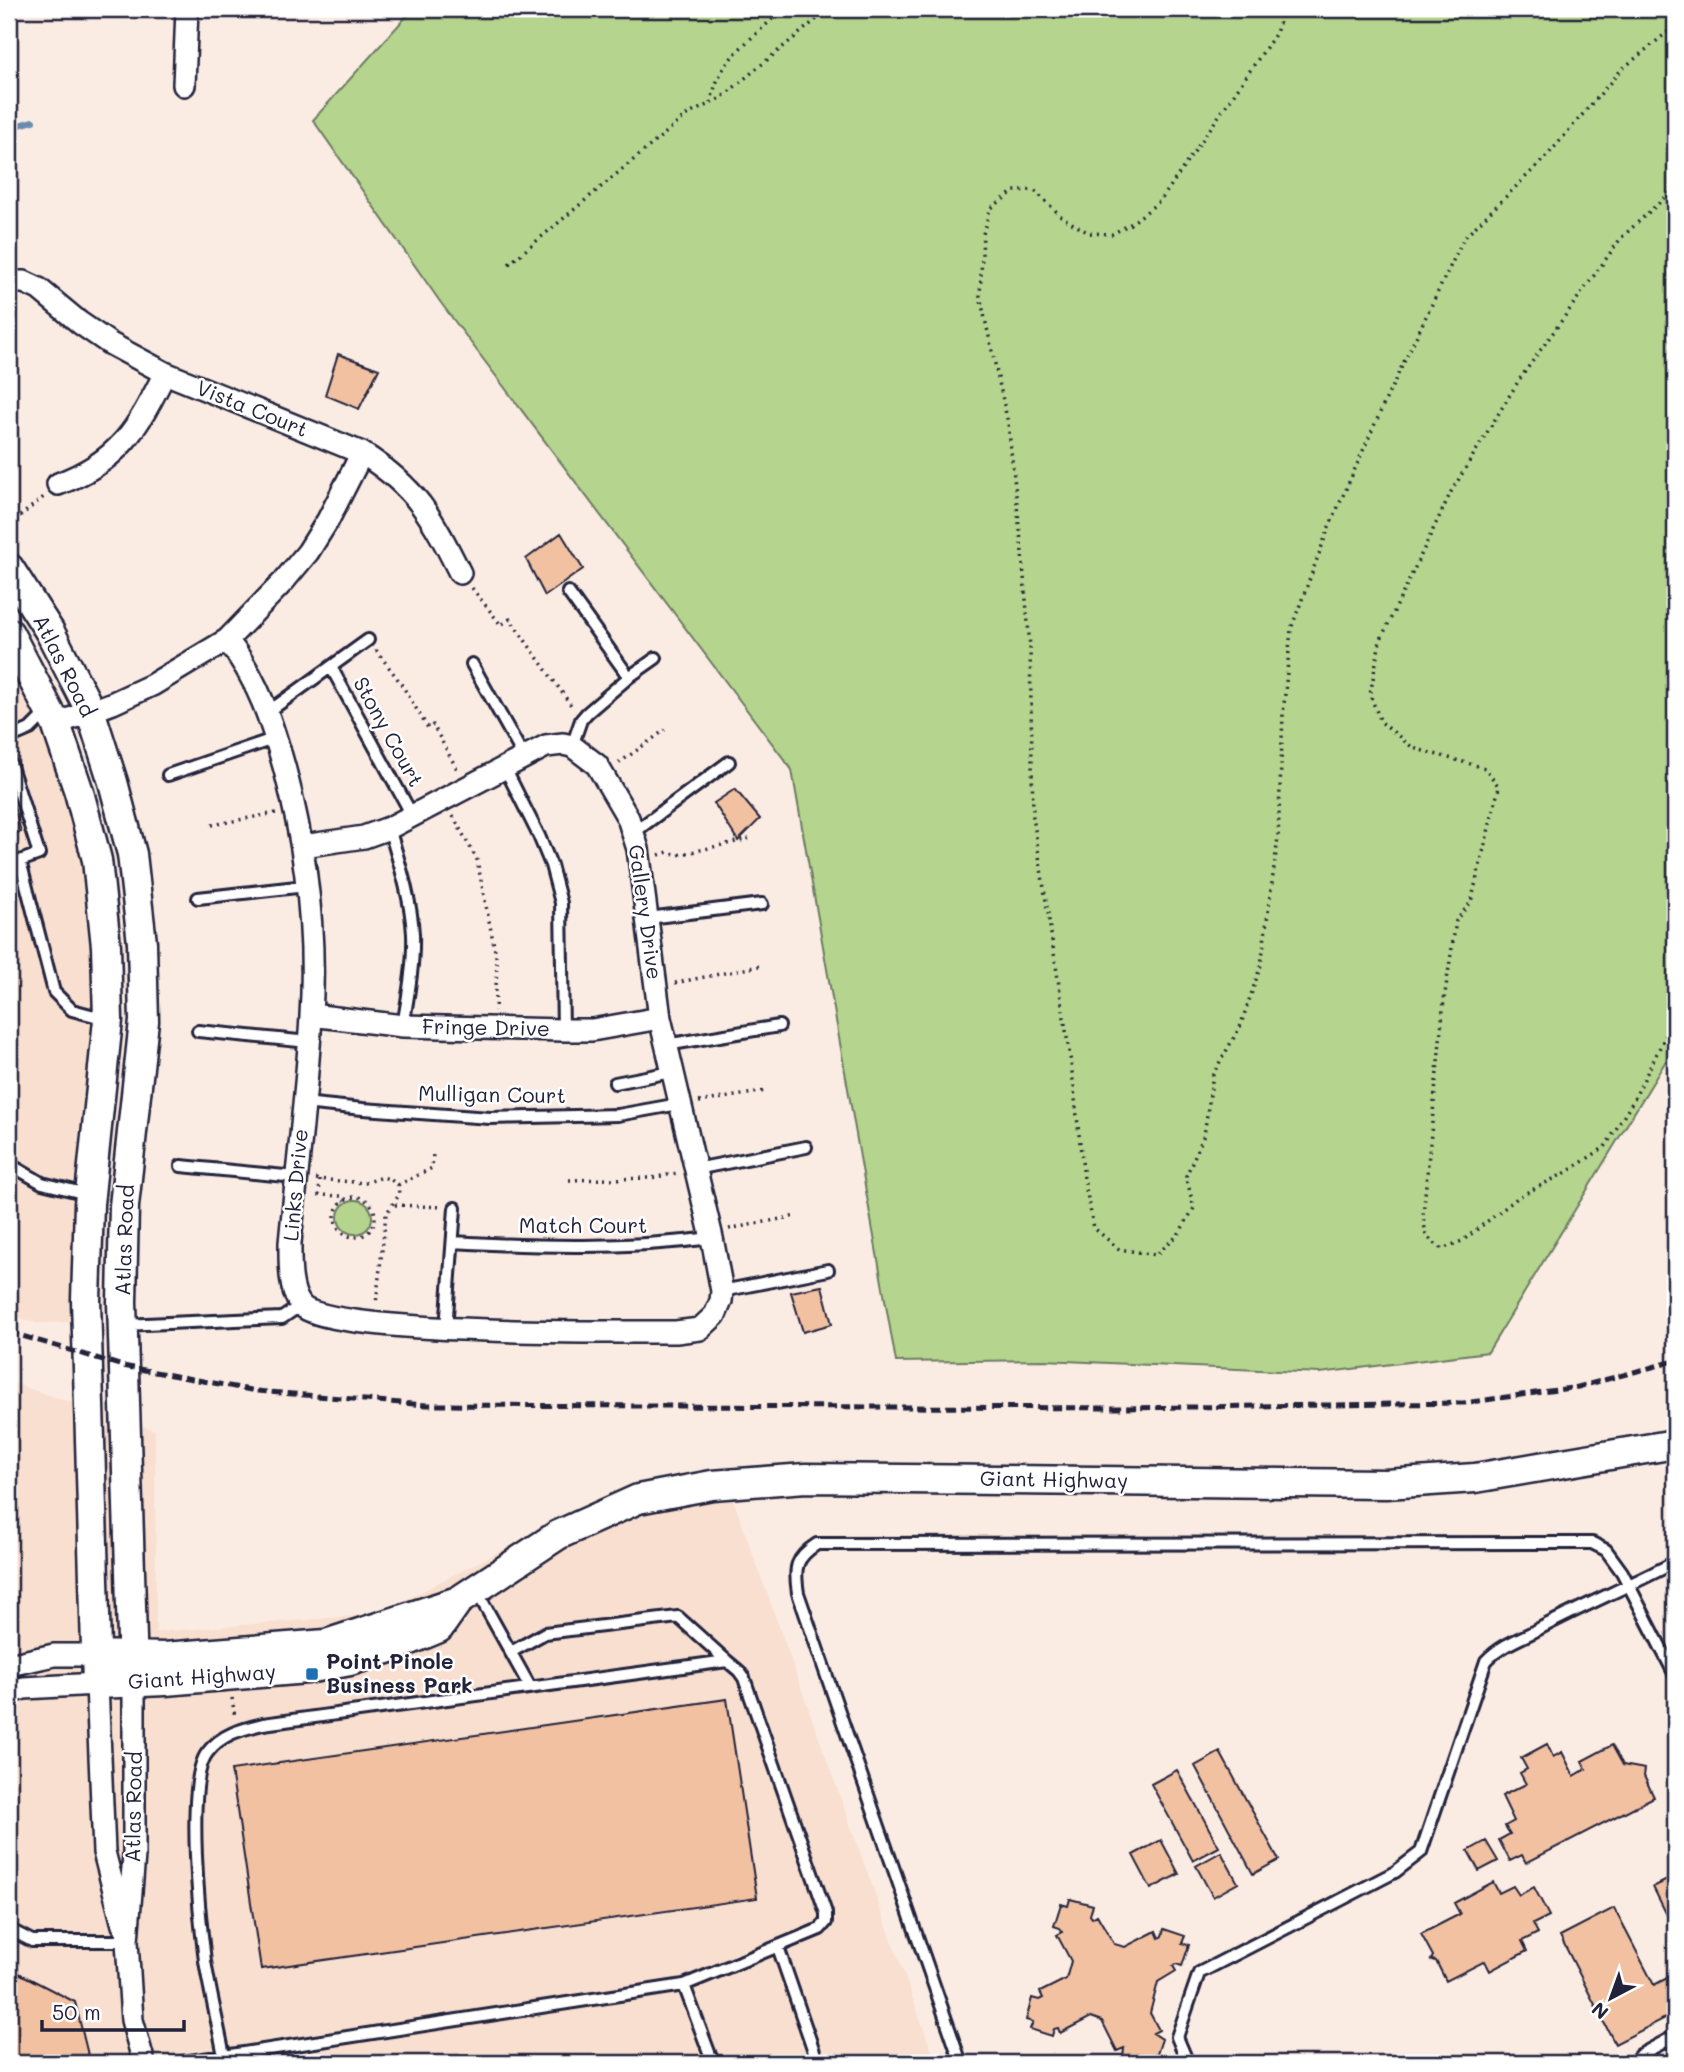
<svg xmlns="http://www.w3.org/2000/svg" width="1684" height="2072" viewBox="0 0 1684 2072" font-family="Mali,sans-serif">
<rect width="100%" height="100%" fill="#fbece3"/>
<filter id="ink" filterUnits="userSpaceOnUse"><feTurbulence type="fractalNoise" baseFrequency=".0143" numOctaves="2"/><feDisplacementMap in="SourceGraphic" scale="14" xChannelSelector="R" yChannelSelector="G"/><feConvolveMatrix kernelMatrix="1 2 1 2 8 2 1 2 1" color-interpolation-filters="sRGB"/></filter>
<g filter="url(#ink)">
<!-- built -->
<path fill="#f8dfd0" d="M9,656L25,683L71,809L97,940L94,1045L75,1322L36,1323L9,1314Z
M9,1382L155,1430L156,1632L378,1614L556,1522L678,1473L733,1499L936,2063H9Z"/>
<!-- green -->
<path fill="#b5d48d" stroke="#6c7b64" stroke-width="2" d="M413,9H1675V1046L1488,1352L1320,1373L1044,1360L896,1362L792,770L441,303L313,120Z
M338 1217a17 17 0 1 1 34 0a17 17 0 1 1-34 0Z"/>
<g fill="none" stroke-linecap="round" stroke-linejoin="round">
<!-- stream -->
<path stroke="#6a8bad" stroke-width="6" d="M9,128L33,121"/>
</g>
<!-- building -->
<path fill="#f2c1a2" stroke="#22223b" stroke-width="2" d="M338,354L379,369L359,409L325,395Z
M561,533L583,569L545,596L526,559Z
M9,789L21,832L9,835Z
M735,789L760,819L738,841L714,803Z
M822,1286L832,1324L803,1332L791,1292Z
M727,1699L757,1898L261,1969L231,1770Z
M1547,1744L1553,1757L1562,1752L1574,1776L1586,1769L1582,1761L1612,1745L1623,1765L1645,1769L1644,1776L1654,1797L1526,1863L1522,1855L1510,1861L1499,1840L1510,1834L1505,1826L1514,1821L1502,1796L1526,1784L1520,1773L1527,1769L1521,1758Z
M1220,1752L1279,1860L1253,1874L1195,1766Z
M1177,1770L1219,1847L1193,1861L1151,1784Z
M1161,1840L1179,1874L1151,1889L1133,1855Z
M1486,1841L1498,1861L1479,1871L1468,1851Z
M1221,1852L1238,1883L1213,1897L1196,1866Z
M1675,1876V1931L1653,1887Z
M1493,1882L1499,1893L1513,1886L1519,1895L1534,1887L1549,1916L1533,1924L1538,1933L1522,1941L1527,1951L1490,1971L1485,1961L1446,1981L1436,1961L1431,1960L1433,1956L1421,1934L1460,1914L1454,1903Z
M1070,1899L1093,1905L1090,1915L1092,1918L1097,1915L1114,1944L1125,1947L1156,1931L1159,1938L1162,1936L1164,1929L1185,1936L1182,1943L1189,1945L1182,1966L1176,1964L1173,1966L1176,1971L1158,1982L1150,2013L1159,2030L1153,2033L1162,2039L1155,2060L1147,2059L1146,2063H1140L1123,2058L1124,2048L1117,2051L1102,2021L1091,2017L1060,2033L1058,2028L1054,2029L1052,2036L1030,2029L1033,2022L1026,2020L1032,1998L1039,2000L1043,1998L1040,1992L1066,1979L1071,1961L1057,1935L1063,1932L1060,1928L1054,1926L1061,1904L1068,1906Z
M1614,1908L1654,1985L1675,1974V2013L1615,2044L1560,1936Z
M9,1968L75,2002L90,2063H9Z"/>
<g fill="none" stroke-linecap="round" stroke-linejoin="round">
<defs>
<path id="lane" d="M568,592L629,677
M472,664L524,757
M331,667L412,815
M268,712L368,640
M9,738L30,729L48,711
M572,746L581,720L587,713L629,677L656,658
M9,760L39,854L20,861L54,992L72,1010L106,1019
M505,768L539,836L551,865L561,903L563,1030
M168,775L276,738
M389,828C399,862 411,898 413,934C414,965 408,996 403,1026
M633,833L729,762
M198,898L306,886
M648,918L762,904
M198,1031L309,1042
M666,1045L779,1026
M615,1083L671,1072
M303,1103L363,1109L490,1118L618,1115L679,1104
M9,1164L42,1183L87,1194
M181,1166L296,1177
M696,1169L806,1147
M453,1242C540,1247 626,1249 712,1238
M722,1291L828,1270
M123,1325L282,1318L301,1305
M446,1329L455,1208
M476,1590L530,1687
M511,1652L545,1633L678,1617L727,1661
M9,1929L32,1941H127
M778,1947L818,2063
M684,1985L713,2063
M176,2063L224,2056L684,1985L820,1929L826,1922V1913L744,1678L739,1671L727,1661L263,1724C242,1729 221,1734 207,1753C185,1782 200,1921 205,1961C210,1992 218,2024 224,2056L226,2063
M961,2063L798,1593C794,1568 795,1558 817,1544L1592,1543L1606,1550L1622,1572L1675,1675
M1188,2063L1177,2037L1199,1973L1395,1872L1421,1852L1486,1661C1499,1647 1516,1640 1533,1632C1579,1607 1628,1587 1675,1562
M1633,2063L1640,2055L1675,2036"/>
<path id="street" d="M184,85L187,9
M9,282H24L39,289L80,323L109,343L165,373L362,453C417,488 432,517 460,573
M58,484C120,461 137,429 165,373
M227,640C258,679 272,723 285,770C306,849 316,934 311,1016C307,1092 297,1168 290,1243C290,1262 289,1290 301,1305C325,1335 623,1332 676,1332L700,1329L715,1315L721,1301L722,1291L712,1238L660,1018L638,849L628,818L597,765L572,746L563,744L546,746L389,828L364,837L303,846
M56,724L113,703L152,685L227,640L283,582L308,552L328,520L362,453
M311,1015L403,1026L563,1030H592L660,1018
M9,1665L54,1655H96
M134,1683V1855L127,1941L132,2020L144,2063
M9,1693L24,1688L97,1684L104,1852L123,1925"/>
<path id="secondary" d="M9,568L50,632L90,710L113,782L132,854L142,943L144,1021L124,1206L122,1302L133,1673
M9,633L56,724L79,792L97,860L106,946L108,1020L89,1204L86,1300L97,1684L165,1681L307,1669L350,1661L391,1648L439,1628L458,1601
M96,1655L164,1657L326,1644L458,1601L558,1535L638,1499L712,1485L806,1478L1386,1484L1475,1478L1675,1444"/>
</defs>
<!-- lane casing -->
<use href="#lane" stroke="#22223b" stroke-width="16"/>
<!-- street casing -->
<use href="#street" stroke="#22223b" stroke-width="26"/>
<!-- secondary casing -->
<use href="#secondary" stroke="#22223b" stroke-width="33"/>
<!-- path -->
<path stroke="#22223b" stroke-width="3.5" stroke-dasharray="2 5" stroke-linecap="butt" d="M1284,9L1276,33L1161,200L1132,223L1112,234L1089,233L1063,218L1034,190L1014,191L990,209L983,234L980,296L1008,423L1021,541L1030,647L1033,817L1071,1063L1084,1179L1094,1228L1119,1249L1156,1255L1178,1235L1194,1208L1186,1176L1204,1135L1213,1074L1240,1027L1261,965L1278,838L1283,715L1291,629L1329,527L1387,397L1464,238L1546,157L1621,70L1675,26
M711,103C719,55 752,42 782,9
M1675,188L1621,238L1519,380L1451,492L1380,641L1370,695L1381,722L1413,748L1485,768L1499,787L1471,902L1456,921L1444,1000L1423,1215L1426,1236L1442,1249L1462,1241L1520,1196L1567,1172L1605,1147L1632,1103L1675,1017
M509,264L687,115L721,98L829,9
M9,525L45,496
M472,588L501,625L510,619L573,708
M376,650L400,682L428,728L433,725L458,771
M619,763L665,730
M453,816L477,860L497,961L495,1011
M212,825L276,813
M659,855L668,852L678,855L749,839
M675,983L759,966
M699,1102L766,1091
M316,1179L365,1183L383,1177L391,1180L398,1185L399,1195L386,1214L376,1304
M320,1180L319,1195L341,1196L344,1201
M569,1180L651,1178L678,1173
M398,1185L432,1168L433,1153
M335 1217a20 20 0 1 1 40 0a20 20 0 1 1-40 0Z
M395,1205L443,1207
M729,1229L796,1216
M232,1698L235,1718"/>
<!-- lane -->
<use href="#lane" stroke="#fff" stroke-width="10"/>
<!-- street -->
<use href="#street" stroke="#fff" stroke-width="21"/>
<!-- secondary -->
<use href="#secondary" stroke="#fff" stroke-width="28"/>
<!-- rail -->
<path stroke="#22223b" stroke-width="5" stroke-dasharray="10 5" stroke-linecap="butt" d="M9,1332L123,1366L256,1391L426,1405L1124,1408L1464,1403L1578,1387L1675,1361"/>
</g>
</g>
<!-- markers -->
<rect fill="#1f6fb2" stroke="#fff" stroke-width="2.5" x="305" y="1667" width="14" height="14" rx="3.5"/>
<g text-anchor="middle" stroke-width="5" stroke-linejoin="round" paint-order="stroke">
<!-- street labels -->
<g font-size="21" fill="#22223b" stroke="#fff">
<text transform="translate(252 409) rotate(22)" y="7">Vista Court</text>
<text transform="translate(64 666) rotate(63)" y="7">Atlas Road</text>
<text transform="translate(388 732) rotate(61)" y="7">Stony Court</text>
<text transform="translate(645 912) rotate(82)" y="7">Gallery Drive</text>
<text transform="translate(486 1028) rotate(1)" y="7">Fringe Drive</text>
<text transform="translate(492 1095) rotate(1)" y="7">Mulligan Court</text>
<text transform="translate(296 1185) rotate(-85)" y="7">Links Drive</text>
<text x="583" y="1233">Match Court</text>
<text transform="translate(125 1240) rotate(-88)" y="7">Atlas Road</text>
<text transform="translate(1054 1480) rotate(1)" y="7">Giant Highway</text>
<text transform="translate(202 1677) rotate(-4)" y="7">Giant Highway</text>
<text transform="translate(134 1807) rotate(-89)" y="7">Atlas Road</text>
</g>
<!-- poi labels -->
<g font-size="21" font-weight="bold" fill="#22223b" stroke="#fff" text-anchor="start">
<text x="326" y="1669">Point Pinole<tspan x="326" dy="24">Business Park</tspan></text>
</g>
</g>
<!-- margin -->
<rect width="1684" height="2072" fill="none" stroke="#fff" stroke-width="35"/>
<rect x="18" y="18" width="1649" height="2037" fill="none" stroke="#22223b" stroke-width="2.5" filter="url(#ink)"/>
<!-- north arrow -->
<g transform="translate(1611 1998) rotate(221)" stroke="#ffffff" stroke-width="5" paint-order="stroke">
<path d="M0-5L12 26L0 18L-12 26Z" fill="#22223b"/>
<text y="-10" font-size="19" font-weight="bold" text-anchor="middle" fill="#22223b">N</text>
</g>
<!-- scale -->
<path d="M42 2020v10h142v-10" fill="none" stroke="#22223b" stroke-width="3.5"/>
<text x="52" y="2020" font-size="21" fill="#22223b" stroke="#ffffff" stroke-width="5" paint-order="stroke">50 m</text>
</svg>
